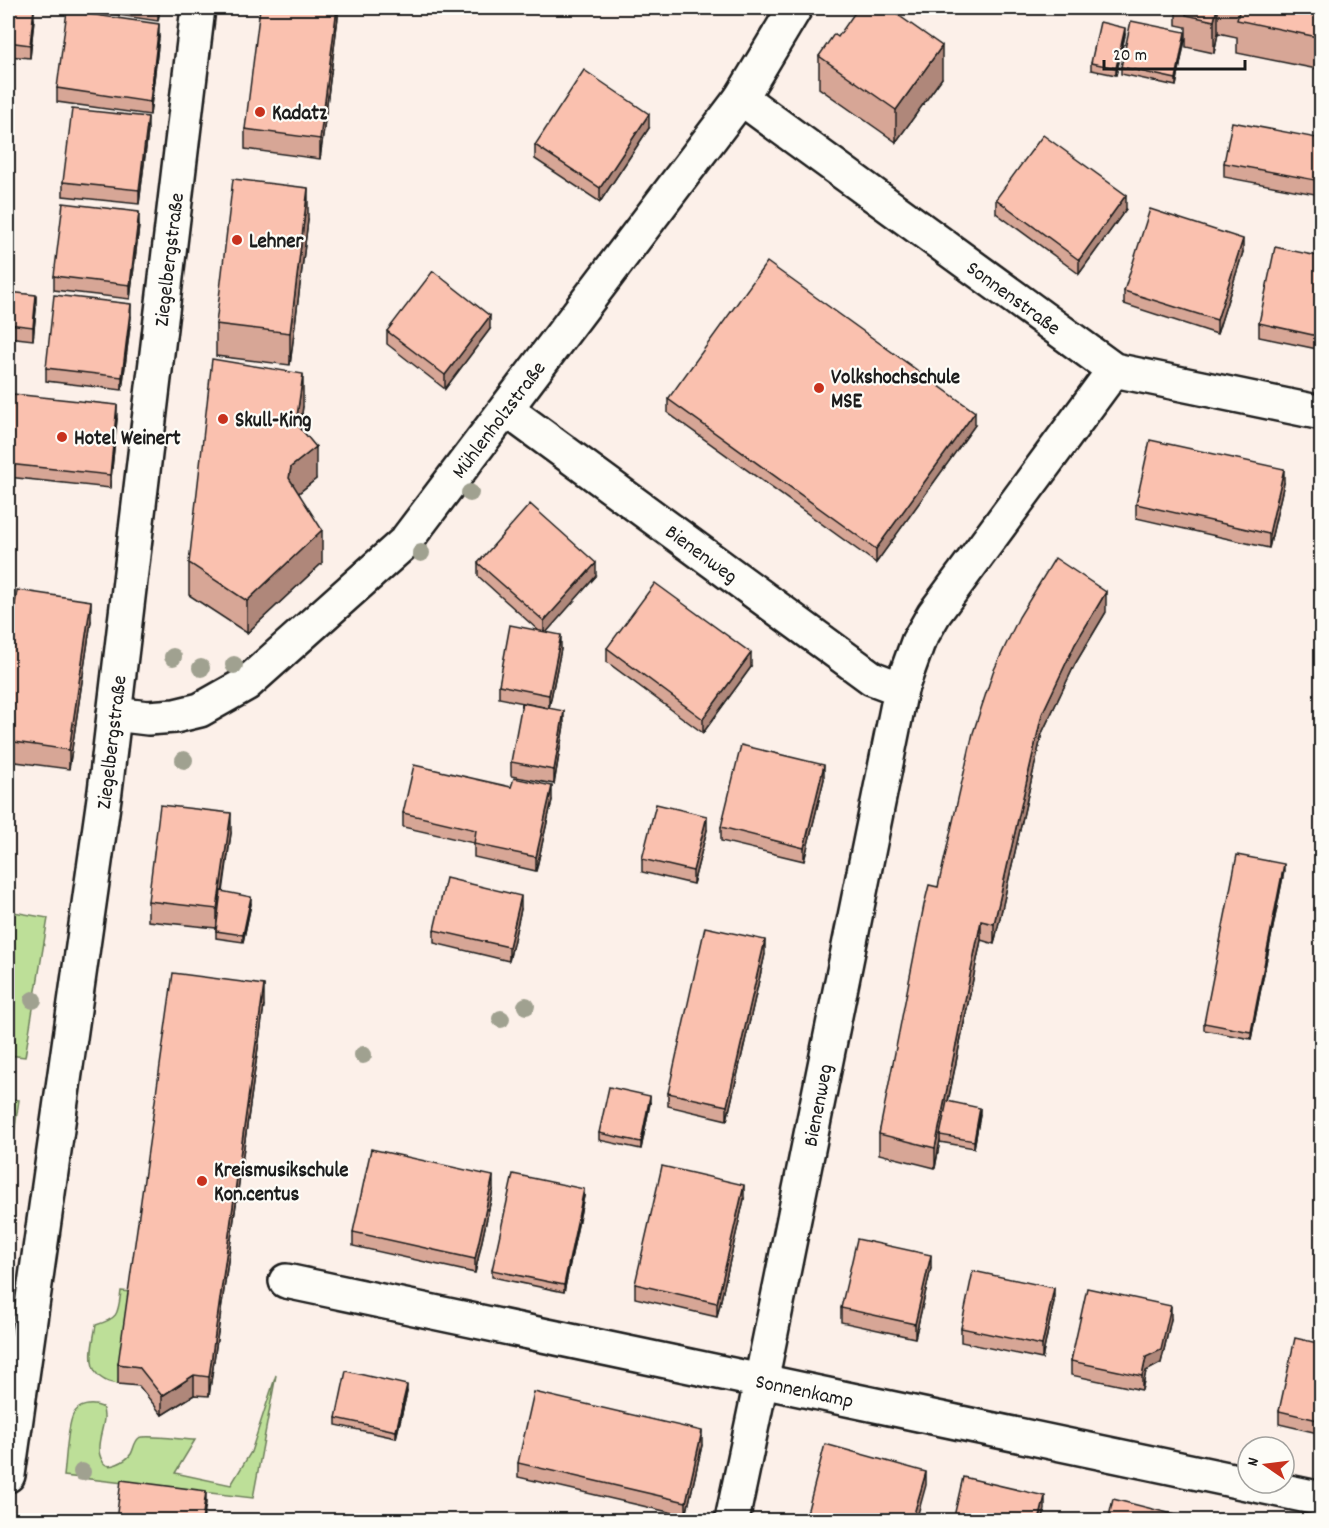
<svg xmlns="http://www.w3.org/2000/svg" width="1329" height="1528" viewBox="0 0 1329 1528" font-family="Dekko,sans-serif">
<rect width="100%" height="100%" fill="#fcf0e9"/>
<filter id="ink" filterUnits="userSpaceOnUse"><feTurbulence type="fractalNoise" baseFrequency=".0167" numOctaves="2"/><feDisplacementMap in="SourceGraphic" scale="12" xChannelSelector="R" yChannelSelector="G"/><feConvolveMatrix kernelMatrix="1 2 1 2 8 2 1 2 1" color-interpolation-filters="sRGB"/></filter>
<g filter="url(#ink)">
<!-- green -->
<path fill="#bddf98" stroke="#6c7e5a" stroke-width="1.5" d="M8,911L48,918L25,1057L8,1055Z
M8,1099L19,1100L9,1167L8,1166Z
M121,1291L131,1292L118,1384C82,1379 92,1349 96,1325C119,1318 118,1314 121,1291Z
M276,1375L253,1498L64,1476C66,1461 67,1427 73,1415C78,1404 92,1403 102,1407C110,1423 91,1444 103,1462C108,1471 126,1461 131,1454C134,1449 134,1442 139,1438C143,1434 185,1440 195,1440L175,1473L231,1485L251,1452Z"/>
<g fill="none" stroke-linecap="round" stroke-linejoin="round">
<defs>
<g id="street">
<path id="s1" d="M741,98L1114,370L1322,413"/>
<path id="s2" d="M507,410L872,678L901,689L761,1382L732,1520"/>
<path d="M901,689L918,642L934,614L1114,370"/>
<path id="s3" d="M114,714L148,718L175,716L200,710L246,684L405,542L741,98L795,8"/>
<path id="s4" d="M286,1281L1322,1499"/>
<path id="s5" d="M8,1475L105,791L198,8"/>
</g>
</defs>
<!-- street casing -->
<use href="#street" stroke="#1c1c1c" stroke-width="38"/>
<!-- street -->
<use href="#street" stroke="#fdfcf7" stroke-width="33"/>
</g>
<!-- trees -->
<g fill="#a0a190">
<circle cx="470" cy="493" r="9"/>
<circle cx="421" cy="553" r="9"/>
<circle cx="173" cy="657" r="9"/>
<circle cx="234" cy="665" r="9"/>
<circle cx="201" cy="668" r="9"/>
<circle cx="184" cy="760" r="9"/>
<circle cx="33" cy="1000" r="9"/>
<circle cx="526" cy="1006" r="9"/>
<circle cx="501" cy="1019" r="9"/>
<circle cx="363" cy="1055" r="9"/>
<circle cx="82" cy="1472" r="9"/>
</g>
<!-- wall -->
<path fill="#d7a696" stroke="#1c1c1c" stroke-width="1.5" d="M8,8L34,19L30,58L8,56Z
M79,8H160L158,21L79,9Z
M338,8V17L320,159L245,149V129Z
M1176,8H1322V70L1237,53V37L1218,33L1214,53L1186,47V27L1176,25Z
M1125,35L1116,75L1091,70V63Z
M159,37L150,115L57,102V88Z
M838,37L942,78L896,142L819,88V56Z
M1185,39L1176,86L1121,74V67Z
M649,128L600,202L535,159V145Z
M148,131L139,204L63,196V182Z
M1322,139V186L1320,195L1224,177V163Z
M996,199L1126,209L1079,274L996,213Z
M308,220L290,365L216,356V324Z
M139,226L130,299L54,290V276Z
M1243,252L1217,334L1124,304V291Z
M1322,257V350L1259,337V323Z
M8,292L36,309L33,340L8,337Z
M131,317L122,390L46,381V368Z
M490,329L445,389L387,344V331Z
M668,399L975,425L876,563L668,413Z
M303,406L300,427L316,479L299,493L322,563L247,633L189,595V563Z
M117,419L110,488L8,477V441Z
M1284,483L1269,548L1136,518V504Z
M478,563L596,576L546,632L561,649L549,708L564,725L554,784L511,776V762L544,707L499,698V685L539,631L478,576Z
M1106,612L1075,664L1042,733L994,944L981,940L948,1102L980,1115L974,1148L940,1142V1140L935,1168L879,1154V1134L938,887Z
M91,621L69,769L8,761V657Z
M607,648L751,667L703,733L607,662Z
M824,779L804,861L721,841V827Z
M552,800L536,871L474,857V843L403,827V813Z
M707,830L693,884L642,872V859Z
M231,833L223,892L251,904L243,942L216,938V928L148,921V901Z
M1284,871L1251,1039L1204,1030V1023Z
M521,909L509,961L434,943V930Z
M765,954L727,1120L668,1106V1093Z
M264,1005L209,1396L194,1395L162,1415L139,1386L118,1384V1364Z
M650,1103L641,1149L599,1140V1133Z
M493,1190L475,1273L353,1246V1232Z
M584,1196L564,1292L492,1277V1270Z
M744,1199L717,1317L635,1298V1284Z
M931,1268L915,1338L841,1322V1308Z
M1054,1301L1042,1359L961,1342V1328Z
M1171,1319L1161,1363L1146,1371L1142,1390L1071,1375V1361Z
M1322,1344V1434L1279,1424V1411Z
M407,1392L396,1438L336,1425V1418Z
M702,1445L686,1516L518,1477V1463Z"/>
<!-- shaded-wall -->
<path fill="#af877a" stroke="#1c1c1c" stroke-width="1.5" d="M34,8V19L30,58V45Z
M158,8H160L158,21Z
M337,8H338V17L320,159V139Z
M1217,8H1218V33L1214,53V21Z
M159,24V37L150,115V102Z
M1125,28V35L1116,75V68Z
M1185,32V39L1176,86V79Z
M942,46V78L896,142V110Z
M649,114V128L600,202V188Z
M148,117V131L139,204V190Z
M1322,172V186L1320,195V181Z
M308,188V220L290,365V333Z
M1126,195V209L1079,274V260Z
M139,212V226L130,299V285Z
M1243,239V252L1217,334V320Z
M36,295V309L33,340V327Z
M131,304V317L122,390V377Z
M490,316V329L445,389V375Z
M303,374V406L296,455V423Z
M117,405V419L110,488V475Z
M975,412V425L876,563V549Z
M316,447V479L291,499L289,478L291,467Z
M1284,469V483L1269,548V534Z
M322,530V563L247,633V601Z
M596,563V576L544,635V621Z
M1106,592V612L1075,664L1042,733L994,944V924L1042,714L1075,644Z
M91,601V621L69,769V750Z
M561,635V649L549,708V695Z
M751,653V667L703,733V719Z
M564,711V725L554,784V770Z
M824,765V779L804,861V848Z
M552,786V800L536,871V857Z
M231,813V833L217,928V909Z
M707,816V830L693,884V871Z
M1284,864V871L1251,1039V1032Z
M521,896V909L509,961V947Z
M251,897V904L243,942V935Z
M981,921V940L941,1135H940V1140L935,1168V1148Z
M765,940V954L727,1120V1106Z
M264,985V1005L209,1396V1377Z
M650,1096V1103L641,1149V1142Z
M980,1108V1115L974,1148V1141Z
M493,1176V1190L475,1273V1259Z
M744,1185V1199L717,1317V1303Z
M584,1189V1196L564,1292V1285Z
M931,1255V1268L915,1338V1324Z
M1054,1288V1301L1042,1359V1345Z
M1171,1306V1319L1161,1363L1146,1371L1142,1390V1376L1146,1357Z
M194,1375V1395L162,1415V1396Z
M407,1385V1392L396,1438V1431Z
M702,1431V1445L686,1516V1502Z
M926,1472V1485L916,1521H912Z
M206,1491V1504L203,1521H202Z
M1045,1496V1510L1042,1521H1039Z"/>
<!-- building -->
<path fill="#fac1af" stroke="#1c1c1c" stroke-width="1.5" d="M8,8H34L30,45L8,42Z
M260,8H337L320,139L245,129Z
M858,8H888L942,46L896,110L819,56L834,34L838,37Z
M1187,8H1217L1214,21L1186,15Z
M1240,8H1322V38L1237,20Z
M67,11L159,24L150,102L57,88Z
M1131,21L1185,32L1176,79L1121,67Z
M1100,22L1125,28L1116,68L1091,63Z
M584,70L649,114L600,188L535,145Z
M72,109L148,117L139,190L63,182Z
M1232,122L1322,139V172L1320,181L1224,163Z
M1043,135L1126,195L1079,260L996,199Z
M233,179L308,188L290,333L216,324Z
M63,203L139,212L130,285L54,276Z
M1150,209L1243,239L1217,320L1124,291Z
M1275,247L1322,257V337L1259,323Z
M767,262L975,412L876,549L668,399Z
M433,271L490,316L445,375L387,331Z
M8,292L36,295L33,327L8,324Z
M54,295L131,304L122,377L46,368Z
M212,359L303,374L296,423L316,447L291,467L289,478L322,530L247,601L189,563Z
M13,394L117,405L110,475L8,464V441Z
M1150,440L1284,469L1269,534L1136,504Z
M530,504L596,563L544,621L478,563Z
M1055,558L1106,592L1075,644L1042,714L994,924L981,921L935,1148L879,1134L924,905L929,885L938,887L973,733L993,672L1019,617Z
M655,583L751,653L703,719L607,648Z
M17,590L91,601L69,750L8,741V657Z
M510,625L561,635L549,695L499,685Z
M522,703L564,711L554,770L511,762Z
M741,745L824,765L804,848L721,827Z
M414,765L511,787L514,778L552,786L536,857L474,844L476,830L403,813Z
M656,804L707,816L693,871L642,859Z
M160,805L231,813L217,909L148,901Z
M1237,855L1284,864L1251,1032L1204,1023Z
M446,878L521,896L509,947L434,930Z
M221,891L251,897L243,935L216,931Z
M705,927L765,940L727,1106L668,1093Z
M173,973L264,985L209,1377L194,1375L162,1396L139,1367L118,1364Z
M609,1087L650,1096L641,1142L599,1133Z
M947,1101L980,1108L974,1141L940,1135Z
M371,1149L493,1176L475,1259L353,1232Z
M662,1166L744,1185L717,1303L635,1284Z
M513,1174L584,1189L564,1285L492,1270Z
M857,1239L931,1255L915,1324L841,1308Z
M973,1271L1054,1288L1042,1345L961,1328Z
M1087,1288L1171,1306L1161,1350L1146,1357L1142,1376L1071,1361Z
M1295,1338L1322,1344V1421L1279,1411Z
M346,1371L407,1385L396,1431L336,1418Z
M534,1392L702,1431L686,1502L518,1463Z
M825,1444L926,1472L912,1521H805Z
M963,1477L1045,1496L1039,1521H953Z
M121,1480L206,1491L202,1521H116Z
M1113,1499L1200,1521H1108Z"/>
</g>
<!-- markers -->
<g fill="#c8321e" stroke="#fdfcf7" stroke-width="2">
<circle cx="260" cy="112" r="6"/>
<circle cx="237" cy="240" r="6"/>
<circle cx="819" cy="388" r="6"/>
<circle cx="223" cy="419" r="6"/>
<circle cx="62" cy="437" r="6"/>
<circle cx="202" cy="1181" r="6"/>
</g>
<g text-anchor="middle" stroke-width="4.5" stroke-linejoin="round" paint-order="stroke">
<!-- poi labels -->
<g font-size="21" font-weight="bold" fill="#1c1c1c" stroke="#fdfcf7" text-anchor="start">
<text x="272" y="119">Kadatz</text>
<text x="249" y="247">Lehner</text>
<text x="831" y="383">Volkshochschule<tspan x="831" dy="24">MSE</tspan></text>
<text x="235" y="426">Skull-King</text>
<text x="74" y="444">Hotel Weinert</text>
<text x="214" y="1176">Kreismusikschule<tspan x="214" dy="24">Kon.centus</tspan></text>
</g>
<!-- street labels -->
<g font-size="21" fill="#1c1c1c" stroke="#fdfcf7">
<text dy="7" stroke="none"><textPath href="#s5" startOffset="1226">Ziegelbergstraße</textPath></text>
<text dy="7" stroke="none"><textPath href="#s1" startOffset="338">Sonnenstraße</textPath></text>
<text dy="7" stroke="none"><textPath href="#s3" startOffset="507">Mühlenholzstraße</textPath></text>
<text dy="7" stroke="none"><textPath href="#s2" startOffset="242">Bienenweg</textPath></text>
<text dy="7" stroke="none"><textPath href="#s5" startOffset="740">Ziegelbergstraße</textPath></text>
<text transform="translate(817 1105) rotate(-79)" y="7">Bienenweg</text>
<text dy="7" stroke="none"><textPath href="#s4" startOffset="530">Sonnenkamp</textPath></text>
</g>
</g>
<!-- margin -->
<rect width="1329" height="1528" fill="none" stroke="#fdfcf7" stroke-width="30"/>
<rect x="15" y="15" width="1299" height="1498" fill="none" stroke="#1c1c1c" stroke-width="2" filter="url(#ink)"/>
<!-- north arrow -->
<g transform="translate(1266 1465) rotate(284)"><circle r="28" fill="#fdfcf7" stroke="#a3a29f" stroke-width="1.5"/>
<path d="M0-4.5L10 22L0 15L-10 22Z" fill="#c8321e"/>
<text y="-9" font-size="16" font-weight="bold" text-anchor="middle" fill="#1c1c1c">N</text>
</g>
<!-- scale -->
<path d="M1104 60v9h141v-9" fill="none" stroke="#1c1c1c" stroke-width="3"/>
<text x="1113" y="60" font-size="18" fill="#1c1c1c" stroke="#fdfcf7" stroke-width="4.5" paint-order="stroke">20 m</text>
</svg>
